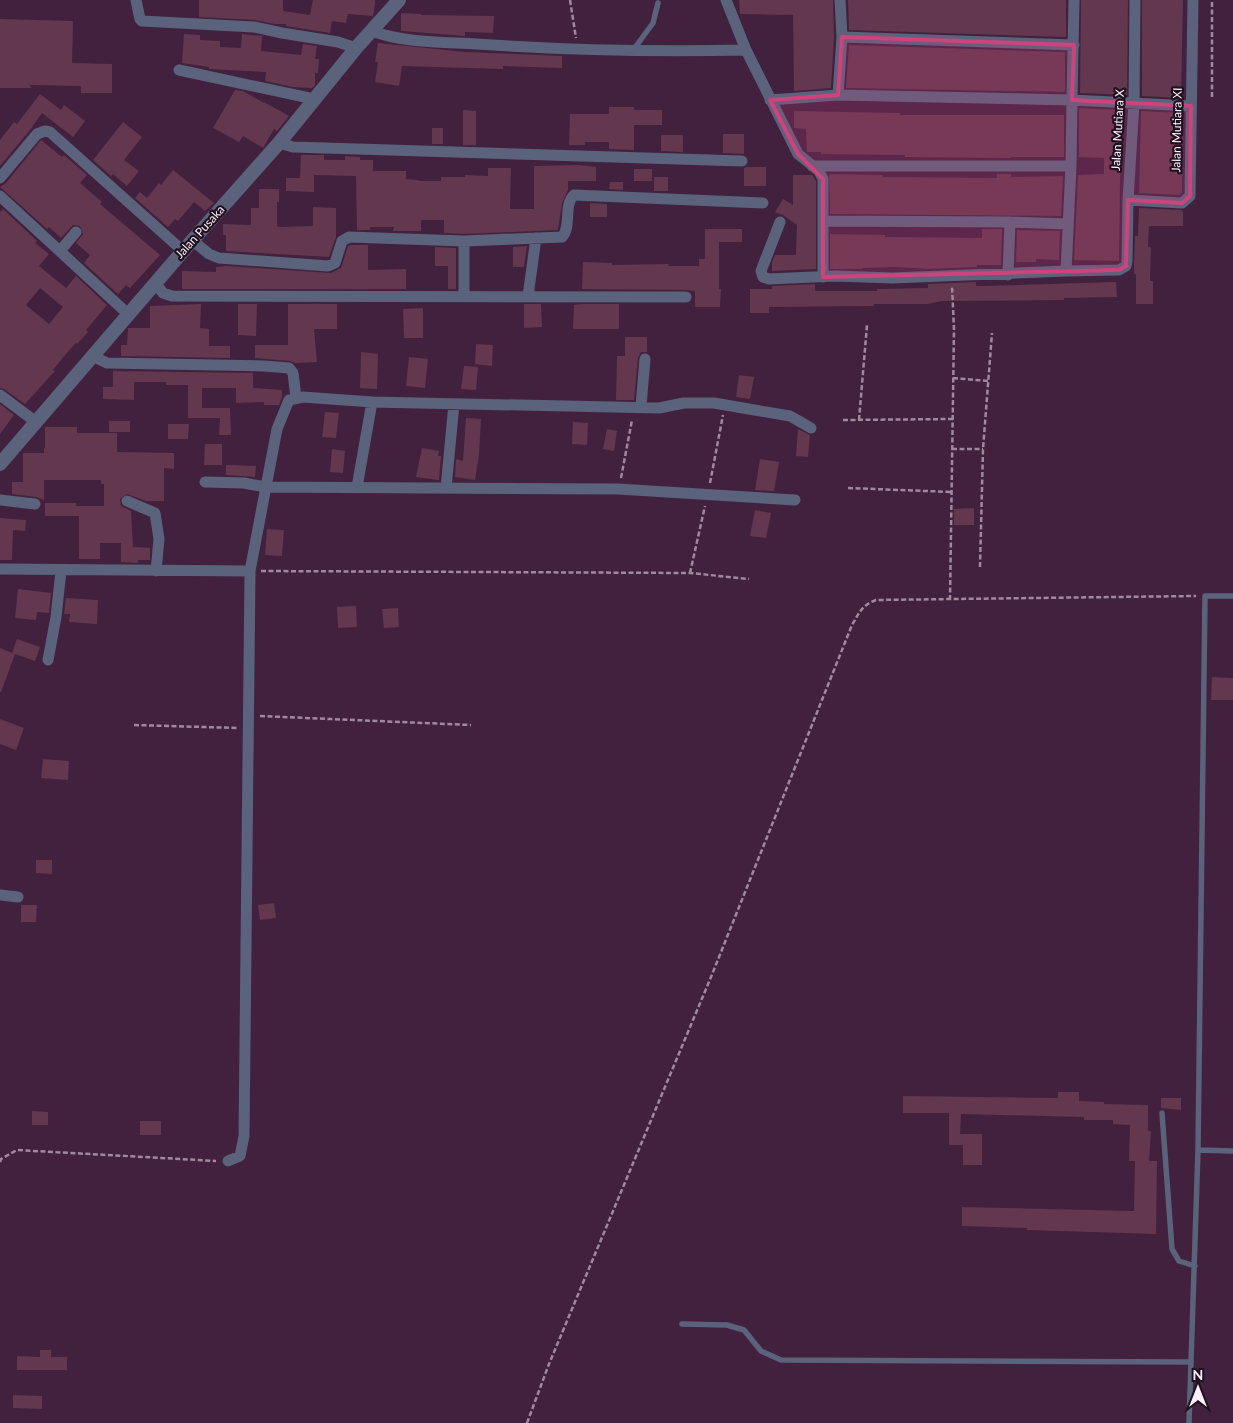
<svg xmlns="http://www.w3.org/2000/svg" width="1233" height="1423" viewBox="0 0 1233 1423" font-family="Lato,sans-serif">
<rect width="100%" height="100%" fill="#42213f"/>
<!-- building -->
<path fill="#63374d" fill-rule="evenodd" d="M199,0H283V11L310,15L313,0H375V4L373,16L348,14L346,23L332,21L330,33L286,26V24H274L255,20L199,17Z
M739,0H833L834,37L831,88L794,91L793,15L740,14Z
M848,0H1066V37L849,30Z
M1081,0H1128L1127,95L1080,93Z
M1142,0H1183L1181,98L1142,96Z
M401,13L421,14V15L494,16L493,33L465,32V36L401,31Z
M0,19L73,21L72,63L112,64V93H81V86L29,85L32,88H0Z
M184,34L200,35V40L220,41V47L241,48L242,34L262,36L261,51L301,55L303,44L317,46L315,59H319L318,73H315V85L312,88L293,87L265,81L266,72L209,69V67L182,63Z
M378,43L465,52L562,56V68L503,66V69L402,66L399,86L375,82L378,62H375Z
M849,45L1065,52V92L846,88Z
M235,90L243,91L264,103V102L289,116L277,131L274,129L263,148L243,136L239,142L213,128Z
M40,94L61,110L64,105L85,121L73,137L42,113L30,130L0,166V140L14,122L17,124Z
M609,107H634V110H662V125H634V150L609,149V142H585V145H569L570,114H609Z
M1079,108L1121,110L1119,261L1074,260L1078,175L1104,174V158L1079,157Z
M463,110L476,111V145H463Z
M794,111L900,113V115H1064V157H1011V158H997L905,157V155L821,154V152H807L806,129L794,128Z
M1141,111L1183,113L1182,193L1179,195L1139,193Z
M123,122L142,137L124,160L139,171L127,186L113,174L111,176L93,160Z
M432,128H443V144H432Z
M723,134H744V154L723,153Z
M661,135H683V152L661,151Z
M41,140L62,157L64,155L87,175L80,183L102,202L100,204L160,255L130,288L126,285L118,294L84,263L90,255L76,243L83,234L80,226L73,225L61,238L49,227L47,229L0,187L6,183Z
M301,155H324V160H345V156L360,157V160H373V171H406V179L419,180V181H441V177H465V175L488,176V168H511L510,209H534V166L579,165L596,167V181H568V190L562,203L558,230L464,234L444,233V220H421V231H393L394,227H370V230H357L356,176L314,175V192L286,191V178H300Z
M746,167H766V186H744V168Z
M634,169H652V181H634Z
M173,170L214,203L205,211L194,202L178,221L175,219L168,227L135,198L140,192L147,198L159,183L161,185Z
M831,174L883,175V177L997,178V174H1011V177L1063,176L1061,216L830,214L829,175Z
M793,175H812L816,181V269L772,271V262L775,255H796L797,225L783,215L775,212L783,199L793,205Z
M654,177H668V191H654Z
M610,182H623V190L609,189Z
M259,189H279V202H277V226L279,227L313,226V207L336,208V237L329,257L226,251V235H223V224L251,225V208H259Z
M590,203L607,204V217H590Z
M1139,208L1181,210L1183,212V226H1149L1148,247H1151L1150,281H1153V304H1136V274H1134V265L1135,236H1138Z
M3,209L37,241L35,243L49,254L39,266L66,288L76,276L107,305L86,330L88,332L77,344L76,343L65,355L53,370L55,371L25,404L4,389L0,388V212ZM40,288L63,307L49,324L26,305Z
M705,229H742V242H719V289H721L720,307H695V291L686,290L582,289L583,262L612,263V265L669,264L668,266H699V259H705Z
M982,229H1002L1001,265H977V267L928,269L896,267L862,268V269H830V234L885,235V237L982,238Z
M1017,230L1060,231L1059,260L1036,259V262H1016Z
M351,245H368V270L406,269V289H182V271L216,272V267L226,266L331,273L341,268L348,246Z
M527,246L524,267H513V247Z
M435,247L456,248V289H448V266H435Z
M976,282V286H984L1116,282L1117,297L1064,298V300L942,301L927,304H874V306L769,307V313H750V289H772V286L815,284V291H877V289L928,288V284Z
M201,304L200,328L209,329V346H230V358L121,356V345H127L128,328H150V306Z
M238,304H257L256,336L238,335Z
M288,304H337V329H314L317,362L295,363L290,361L255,358V345H288Z
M524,304H541L542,327L524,328Z
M582,304H619V329H573L574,305Z
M423,308V338H404L403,309Z
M625,337H647V352H641L638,358L634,400H616L617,356H625Z
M476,344L493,345L492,366L475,364Z
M361,352L378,354L377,389L360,388Z
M409,357L428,359L425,388L406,386Z
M464,366L478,367L476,390L461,389Z
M113,371L253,373V388L282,390V397L279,405H264V402L236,403V388H202V408H230L231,435H219L220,418H188V385H166V382H134V400L103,399V387H113Z
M739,375L754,377L750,399L736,397Z
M0,404L14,415L0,434Z
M325,412L339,413L336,438L322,437Z
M466,418L481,419L479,455L475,480L455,477L456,459L463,461Z
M109,421H130V432H109Z
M573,422L588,423L587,445L572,444Z
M168,424H189L188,439H168Z
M45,427H77V433H117V452L174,453V469L164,468V501H146L127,494L120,499L121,506L131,511L133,547L150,548V560H138V563L121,562V543H100V559H79V516H45V503H76V506H104V484H101V480H44V500L36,497L12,494V482H23V453H44V448H45Z
M607,429L617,431L614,451L603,449Z
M798,429L810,435L808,457L796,456Z
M205,444H222V465H204Z
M422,448L439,451L438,456H441L439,480L416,477Z
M332,449L345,451L343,473L330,472Z
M760,459L779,462L774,491L755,490Z
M226,465L256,466L255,477L226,475Z
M974,508V525H954V509Z
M755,510L771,513L766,538L750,536Z
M0,518L26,520L25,531L13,530L12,560H0Z
M267,529L284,530L282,556L265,555Z
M18,589L51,593L49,613L37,612L36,620L15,618Z
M66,598L98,600L97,624L69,622L70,614H64Z
M356,606L357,627L338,628L337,607Z
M398,608L399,627L384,628L382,609Z
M17,639L40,647L35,661L12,653Z
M0,648L15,654L1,692H0Z
M1212,677L1233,678V700H1211Z
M0,719L24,728L16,750L0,744Z
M43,759L69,761L68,780L41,778Z
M36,860H52V874L36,873Z
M274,903L276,918L260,920L258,905Z
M21,905H37L36,922H21Z
M1058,1092H1079V1101L1104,1102V1104L1148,1105V1131H1151L1149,1161H1157L1156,1234L1027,1230V1228L962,1226V1207L1134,1211L1135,1161H1129L1130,1125L1113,1124V1120H1084V1117L961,1114L960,1134H982V1165H963V1145H949V1113H903V1096L1058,1098Z
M1161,1098H1181V1110L1161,1108Z
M32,1111L48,1112V1125H32Z
M140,1121H161V1135H140Z
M40,1350H51V1357H67V1370H17V1356L40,1357Z
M13,1395L42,1396V1409L13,1408Z"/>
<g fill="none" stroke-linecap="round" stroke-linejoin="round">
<!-- path -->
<path stroke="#a0899e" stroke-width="2.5" stroke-dasharray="5 2.5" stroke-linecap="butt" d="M570,0L576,38
M1212,97V0
M953,378L988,381
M843,420L953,419
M859,420L867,325
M952,449H983
M621,478L632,420
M710,483L723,415
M848,488L952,492
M980,567L983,449L992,333
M261,571L690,573L749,579
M690,573L705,506
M950,600L954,329L952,286
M260,716L471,725
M134,725L238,728
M0,1162L1,1159L17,1150L216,1161
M527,1423L549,1364L711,977L852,625C859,613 862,605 876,600L1196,596"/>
<!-- service -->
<path stroke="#5a627c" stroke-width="5.5" d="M634,49L653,23L658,3
M1162,1113L1172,1249L1179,1261L1195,1266
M1198,1150L1233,1151
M682,1324L727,1325L744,1330L761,1351L781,1360L1190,1362
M1189,1423L1198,1150L1205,596H1233"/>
<!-- minor -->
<path stroke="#5a627c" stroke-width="11" d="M136,0L140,19L142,21L254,27L282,33L338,42L356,48
M726,0L746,50
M372,31C404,43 442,42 477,44C566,50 656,52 746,50L798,154L819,171L823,179V277
M842,37L1074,45
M179,70L314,99
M838,95L842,37L840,0
M770,100L838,95L1072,100L1074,0
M279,143L293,147L742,161
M812,166H1071
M0,178L37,134L45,131L50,132L183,251
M0,196L128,314
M1128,200L1182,203L1190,196L1193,0
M823,221L1010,222L1068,224
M780,222L761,271L763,277L769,279L835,276L892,278L1066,271L1071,166L1072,100L1191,106
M192,240L209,254L219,258L328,266L335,263L342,241L349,237L464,241L562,237C572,227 563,205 574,195L763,203
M464,241V296
M60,251L76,232
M1066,271L1119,270L1126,266L1127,261L1128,200L1134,103L1135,0
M1008,275L1010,222
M155,283L163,293L172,296L686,297
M528,296L536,238
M92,356L107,363L264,366L289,368L293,373L296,398
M0,395L36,422
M641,406L645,359
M205,482L244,483L265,487L618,489L795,500
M357,487L372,402
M446,488L454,404
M0,500L35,504
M127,501L155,513L159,539L156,571
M0,569L250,571
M48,660L56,617L61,571
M0,895L18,897
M228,1161L240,1156L244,1136L250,571L277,429L289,400L303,397L372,402L659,408L684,403H714L790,416L811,428"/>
<!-- tertiary -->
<path stroke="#5a627c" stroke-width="14" d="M0,464L183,251L279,143L356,48L399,0"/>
</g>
<!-- marked area -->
<path fill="#ce437b" fill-opacity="0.2" stroke="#ce437b" stroke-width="4" stroke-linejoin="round" d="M842,37L1074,45L1072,100L1191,106L1190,196L1182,203L1128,200L1126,266L1119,270L823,277V179L798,154L770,100L838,95Z"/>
<g text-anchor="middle" stroke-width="4.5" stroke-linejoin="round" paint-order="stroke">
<!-- street labels -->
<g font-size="12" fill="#fdf0fc" stroke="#20111f">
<text transform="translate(1118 130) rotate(-87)" y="4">Jalan Mutiara X</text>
<text transform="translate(1177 130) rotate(-89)" y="4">Jalan Mutiara XI</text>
<text transform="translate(200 232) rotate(-48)" y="4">Jalan Pusaka</text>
</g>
</g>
<!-- north arrow -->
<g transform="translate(1198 1388)" stroke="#20111f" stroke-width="4" paint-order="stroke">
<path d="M0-4L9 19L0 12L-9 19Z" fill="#fdf0fc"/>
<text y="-8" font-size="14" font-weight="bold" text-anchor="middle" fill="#fdf0fc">N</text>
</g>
</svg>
